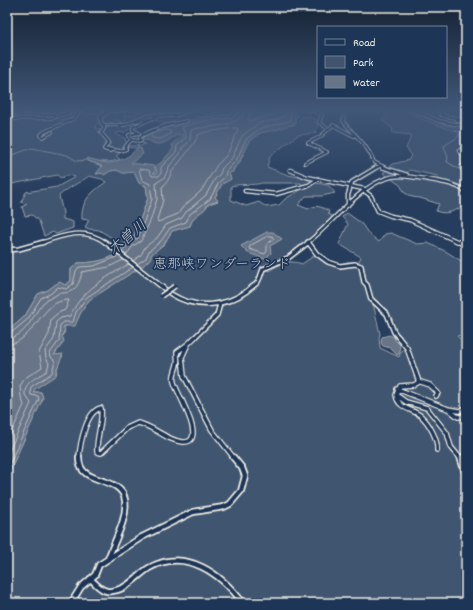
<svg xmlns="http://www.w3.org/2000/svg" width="473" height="610" viewBox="0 0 473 610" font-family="Dekko,'Klee One',sans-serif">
<rect width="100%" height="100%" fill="#263d5d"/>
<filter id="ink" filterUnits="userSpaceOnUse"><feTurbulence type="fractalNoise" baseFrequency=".025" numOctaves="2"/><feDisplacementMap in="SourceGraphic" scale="8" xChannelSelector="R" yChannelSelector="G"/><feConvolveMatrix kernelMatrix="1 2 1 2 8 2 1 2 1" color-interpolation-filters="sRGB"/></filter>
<g filter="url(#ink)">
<!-- green -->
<path fill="#40546f" stroke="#9aa2ac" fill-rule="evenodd" d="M18,109H63L64,112L52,111L50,114H40L37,118H58L60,120L70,117L71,115H69L72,112L89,114L103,112L98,119L100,122L95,126L97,129H101L98,131L99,133L103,132L107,128L114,125H111L112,124L123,122L116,120L107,125L103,124L101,118L109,111H125V121L126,115H136V113L146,111V109H152L154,111L172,114L193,109L190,111H198L206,114L224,111L222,110L236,109L230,114L196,117L195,119L168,124L158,121L146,120L136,123L124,133L119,132L115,134L126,139L125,140L127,143L126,145L135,146L137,144L139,146L135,148L124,147L119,151V154L116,156L120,159C109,164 99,161 88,159L87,161L102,166L101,170L96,174L102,173L104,175L110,171L117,170L123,173L134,172L139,183L146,186L148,198L134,236C125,240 124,246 117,253C109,261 88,263 78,263L71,269V281L65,285L56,284L48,290L38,294L25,316L7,332V252L28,249L63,236L82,234L96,238L98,241L104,238L114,245L117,243V241L99,230L89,229L85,227L89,220L82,219C81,200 92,192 106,182L102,179L89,176C79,183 67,188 59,196L63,213V219L73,222V228L56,234L53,232L44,236L39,221L32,215L25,216L22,207L27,204L21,202L26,192L57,187L75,177L68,175L61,178L57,175L7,185V115L10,114L14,116L19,114L16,111Z
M383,109H402L426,121L452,130L466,132V204C457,210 447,216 436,211L439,204L420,198L412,197L405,193L400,185L383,173L393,164L409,160L411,154L406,148L412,135L393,133L392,128L382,120L387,115ZM409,170L438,176V182L422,178L413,179L405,177Z
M413,109H434L438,111L440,115L454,118L466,125C453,126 425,116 413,109Z
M305,116L316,119L315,122L318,126L315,133L298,135L270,156L267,167L288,175L304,178L315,183L328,185L335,193L322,196H306L298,205L308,209C316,204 321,207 329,211L328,214L334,217L316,234L282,261L260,267L269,271C279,264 290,259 302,264L315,255L338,265L348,262L358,263L361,257L339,244L348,224L342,217L347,213L361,223L368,233L379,242L385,234L391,233L417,244L428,243L447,252L466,264V334L457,336L466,345V603H7V477L43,398L41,392H33L34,389L56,375L59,361L63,356L54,355L61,346L62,336L65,332L63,328L78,319L80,314L89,300L144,265L150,259L151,254L164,244L172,231L190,226C194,212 204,214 208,204L218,201L215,197L222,184L231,179L229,173L239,164L248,142L262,132L279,129L284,126L294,125L302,117ZM262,183H301L304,188L285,199L279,205L266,207L259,202L246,206L231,200V186C242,183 252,186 262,183ZM373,303L386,310L392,319L395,332L408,347L401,351L399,357L380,348L379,338L380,334Z
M178,133L185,134L160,174H151L128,163L141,152L136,148L145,144L138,142Z"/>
<!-- water -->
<path fill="#677588" stroke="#9fa7ae" d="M238,109H313L315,114C308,111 301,109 294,113L299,116L294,119L296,120L294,125C287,125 285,127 279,129C267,133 256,130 248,143C242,152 242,161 234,168L233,172L229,173L231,179L222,184L215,197L218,201L208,204C204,214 194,212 190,226L172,231L164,244L152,254L150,259L144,265L89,300L80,314L75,326H65L63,327L65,329L62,336L64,341L54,355L63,354L56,371V375L35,389L33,392H41L43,398L7,477V332L25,316L38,294L48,290L56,284L60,282L65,285L71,281V269L78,263C88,263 110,261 117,253C124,246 125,240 134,236L148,198L146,186L139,183L134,172L123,173L117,170L110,171L104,175L102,173L96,174L102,166L87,160L88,158C94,160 101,162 107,163C116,163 132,156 136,149L141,148L143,154L131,163L154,166L156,170L153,173H157L155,166L161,163L173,149L172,144L183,135C174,132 168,145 158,144C152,144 148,139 143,138L150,130H158L165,126L174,127L200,118L231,114Z
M267,232H273L282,239L270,246L271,253L265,259L248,253L241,246Z
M389,335L394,337L395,340L400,345L399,354L397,355L390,348L383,346L381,343L382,337Z"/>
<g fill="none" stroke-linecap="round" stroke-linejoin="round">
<!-- shore-far1 -->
<path stroke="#bcbfc2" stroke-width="1" d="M251,109L248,119L250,121L275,114L281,109
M237,128L238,130L227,155L217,165L201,191L182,208L178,214L158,222L157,220L163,200L162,187C169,182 169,175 174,169C180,161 196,143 198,135L206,132Z
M166,130L170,131L171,133C164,138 159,141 151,137L152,134Z
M268,236H272L274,239L267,244V251L265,254L249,249L250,246Z
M122,252L129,242L138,238L152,199L150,184L142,180L139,169L149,170L152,176H159L161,173V167L176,152L177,146L186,137L182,127L202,121L232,118L238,114L240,109
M126,255L133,246L141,241L151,219L157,199L156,183L164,178L170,165L180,154L182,148L190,141L191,130C208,124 240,130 245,109
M133,261L141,255L145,247L157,238L166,225L182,218L186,212L206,195L215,179L220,174L222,168L232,158L242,136L259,123L276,120L285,116L287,109
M137,264L146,258L149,251L161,241L170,228L186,222L190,214L210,199L219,182L225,177L226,171L236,161L246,139L261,128L290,121L291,112L293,109
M7,334L11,333L28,319L41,298L50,294L58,287L66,289L73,284L76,271L79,267L94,266L119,256
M7,339C27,336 32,316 43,303C47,299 54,297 59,293C74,294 79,286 82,272L109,267L123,260
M7,345C36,341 41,299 69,300L65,310L58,313L51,319L49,334L39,352L42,367L25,378L20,386L21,397L24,405L7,442
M7,456L31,403L25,395C24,381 37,378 47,371L49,363L46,358L45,351L54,339L56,322L61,318L70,316C82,290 105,278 129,264
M12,458L39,399L38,396L31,395L30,389L32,386L52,373L55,361L51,357L50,353L59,341L60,325L64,322H73L76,312L87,297L133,267"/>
<!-- shore -->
<path stroke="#bcbfc2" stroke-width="1.5" d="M7,469L13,457"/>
<!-- stream -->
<path stroke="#9fa7ae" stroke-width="1" d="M453,128L459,134L458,137L444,146L448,158L447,162L461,170L466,177
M7,157L32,148L67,155L77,161L88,160"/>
<!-- river -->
<path stroke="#677588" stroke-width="2.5" d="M404,109L444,125L466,130"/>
<defs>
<path id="minor-far4" d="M101,109L114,111L141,109
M315,109L316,112L322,115L319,122L328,129
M411,109L439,121L466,126
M437,109L443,111L441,115L466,120
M7,113L53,111
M160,115L133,127V130L139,133L129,135L131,140L141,141L140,137C154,128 170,124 187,121
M344,116L343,121C354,135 368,145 374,162L386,168
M7,119L51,118L79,109
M136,121L154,118
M464,121L457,120L466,123
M52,132L43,137L41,135L44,132L73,119L80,111L77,110
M131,140L125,147L126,149L120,151L108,149L110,151L104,149L109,142L101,133L104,129V125H125L140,118L153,115L174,116L194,109
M308,143L320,137L333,125L354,136
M308,143L327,152
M305,163L327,152
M375,168L380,166"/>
<path id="minor-far3" d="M382,167L407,175
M290,170L307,177L364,189
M363,190L371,196L378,211L391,216L410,220L461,243
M245,191L276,194L309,185L318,179
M348,205V195L352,182L377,167
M308,242L309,243
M41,243C63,235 86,227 106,243
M307,243C334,223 365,176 400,176C408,176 417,178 425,179C440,182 453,183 466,191"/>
<path id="minor-far2" d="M105,242L171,294C195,309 224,308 247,291C250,288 254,286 257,283C260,280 261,273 263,269L288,258L309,242
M308,242L317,254L328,262L340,266L355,264L361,266L364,282L367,285L371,299L387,314L394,332L399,338
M459,242L466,245
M7,250L19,249L44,242
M194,338L217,315L220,304"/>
<path id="minor-far1" d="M195,337L188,344L182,357L184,376L212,430L234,458
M398,337L407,348L419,382L414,385L400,386L396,395L406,402L427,408L447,433L451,447L460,458
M418,381L430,385L438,393L436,396
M397,389L448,409L459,411L466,408
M396,395C398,409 413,409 421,416C429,423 438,439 437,450
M448,409L458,417L466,416
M79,458C80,444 86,411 101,408C103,423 96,437 97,452L101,453L127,428L138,423C154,426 167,441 183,442C209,444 176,392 174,382C172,375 176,371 177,364C178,361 177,356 177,352L188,344"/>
<path id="minor" d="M79,457C78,487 121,474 125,500C128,519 114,541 108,559
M460,457L466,475
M90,579C96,583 100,590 107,591C125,593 136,576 149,568C186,547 221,574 243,603
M71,603L81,587L95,575L99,565L142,537L193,512L224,507L230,504L241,491L245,476L242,468L233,457"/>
<path id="major-far1" d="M104,125L102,124L100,118L107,112L108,109
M466,147L459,151L466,158
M462,168L466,161"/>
<path id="major" d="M462,167L466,175"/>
</defs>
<!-- minor-far4 casing -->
<use href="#minor-far4" stroke="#f4f1e8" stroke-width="4"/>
<!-- minor-far3 casing -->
<use href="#minor-far3" stroke="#f4f1e8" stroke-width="5"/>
<!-- minor-far2 casing -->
<use href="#minor-far2" stroke="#f4f1e8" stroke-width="6"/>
<!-- minor-far1 casing -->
<use href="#minor-far1" stroke="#f4f1e8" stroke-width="6"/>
<!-- minor casing -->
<use href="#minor" stroke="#f4f1e8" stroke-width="8"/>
<!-- major-far1 casing -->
<use href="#major-far1" stroke="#f4f1e8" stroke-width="4.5"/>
<!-- major casing -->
<use href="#major" stroke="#f4f1e8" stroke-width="5.5"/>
<!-- minor-far4 -->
<use href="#minor-far4" stroke="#1d3557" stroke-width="2"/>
<!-- minor-far3 -->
<use href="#minor-far3" stroke="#1d3557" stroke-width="2.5"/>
<!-- minor-far2 -->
<use href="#minor-far2" stroke="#1d3557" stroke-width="3"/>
<!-- minor-far1 -->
<use href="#minor-far1" stroke="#1d3557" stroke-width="3.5"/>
<!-- minor -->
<use href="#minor" stroke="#1d3557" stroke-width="4.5"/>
<!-- major-far1 -->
<use href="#major-far1" stroke="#1d3557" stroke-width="2.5"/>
<!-- major -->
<use href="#major" stroke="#1d3557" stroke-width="3"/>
<defs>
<path id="minor-bridge" d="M161,296L175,286"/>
</defs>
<!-- minor-bridge casing -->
<use href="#minor-bridge" stroke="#f4f1e8" stroke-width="6" stroke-linecap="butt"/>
<!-- minor-bridge -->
<use href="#minor-bridge" stroke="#1d3557" stroke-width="3"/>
</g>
</g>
<!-- sky -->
<linearGradient id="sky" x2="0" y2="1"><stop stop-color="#152233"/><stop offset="0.56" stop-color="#415778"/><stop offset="1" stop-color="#415778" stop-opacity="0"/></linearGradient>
<rect width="473" height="195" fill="url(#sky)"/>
<g text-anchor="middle" stroke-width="3.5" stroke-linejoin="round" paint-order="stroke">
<!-- park labels -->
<g font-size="14" fill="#bec2c4" stroke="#1d3557">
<text x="222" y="268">恵那峡ワンダーランド</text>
</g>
<!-- water labels -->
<g font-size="15" font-style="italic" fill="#bcbfc2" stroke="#1d3557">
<text transform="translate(127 237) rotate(-41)" y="5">木曽川</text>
</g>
</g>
<!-- margin -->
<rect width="473" height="610" fill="none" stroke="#1d3557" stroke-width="24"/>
<rect x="12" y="12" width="449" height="586" fill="none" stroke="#f4f1e8" stroke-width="1.5" filter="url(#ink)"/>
<!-- legend -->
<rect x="317" y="26" width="130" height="72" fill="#1d3557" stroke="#738091"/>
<rect x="325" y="39" width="20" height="6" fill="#1d3557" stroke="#738091"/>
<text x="353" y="46" font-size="12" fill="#f4f1e8">Road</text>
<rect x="325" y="56" width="20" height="12" fill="#40546f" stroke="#738091"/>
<text x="353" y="66" font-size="12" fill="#f4f1e8">Park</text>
<rect x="325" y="76" width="20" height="12" fill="#677588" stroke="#738091"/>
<text x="353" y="86" font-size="12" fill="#f4f1e8">Water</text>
</svg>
